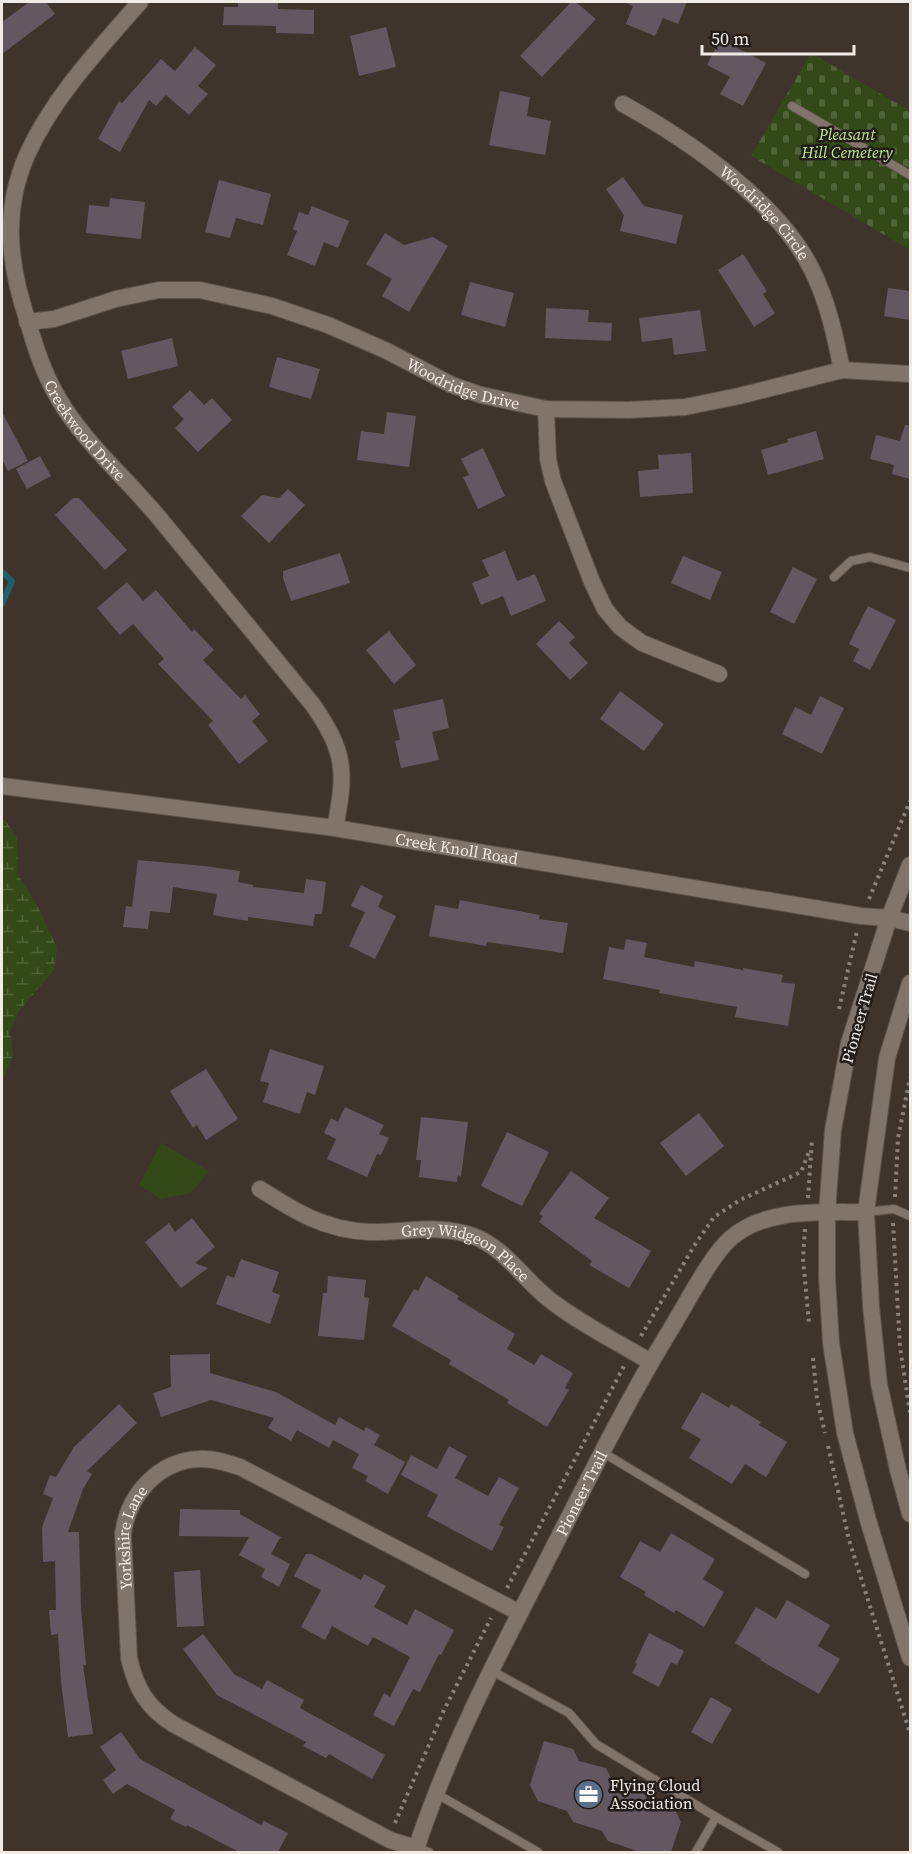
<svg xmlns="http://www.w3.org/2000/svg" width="912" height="1854" viewBox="0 0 912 1854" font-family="'Source Serif 4',serif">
<defs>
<pattern id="wetland-marsh" width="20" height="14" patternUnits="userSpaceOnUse" patternTransform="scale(1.5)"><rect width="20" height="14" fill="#334917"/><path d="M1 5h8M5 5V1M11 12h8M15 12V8" fill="none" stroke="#516339"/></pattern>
<pattern id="cemetery-stones" width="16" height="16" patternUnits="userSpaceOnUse" patternTransform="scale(1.5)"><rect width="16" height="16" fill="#334917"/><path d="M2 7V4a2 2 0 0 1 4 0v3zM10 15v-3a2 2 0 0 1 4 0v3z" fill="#516339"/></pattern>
</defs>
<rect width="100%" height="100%" fill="#3f342c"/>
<!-- wetland -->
<path fill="url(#wetland-marsh)" d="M2,819L5,820L17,838L18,874L40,911L57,948L54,970L19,1011L10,1032L13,1055L2,1082Z"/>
<!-- cemetery -->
<path fill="url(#cemetery-stones)" d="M811,53L910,111V250L751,156Z"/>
<!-- park -->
<path fill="#334917" d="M161,1143L209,1171L191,1193L161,1199L139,1185Z"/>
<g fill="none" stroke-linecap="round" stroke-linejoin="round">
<!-- stream -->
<path stroke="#1f6069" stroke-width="6" d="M2,572L12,581L2,604"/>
</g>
<!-- building -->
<path fill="#635761" d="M29,2H46L55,14L2,54V22Z
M238,2H278V9L314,10V34L276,33V26L223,25L224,7H238Z
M571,2H576L596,19L542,77L520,56Z
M624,2H687L678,24L663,18L655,36L626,24L633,6Z
M386,27L396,67L359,76L350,36Z
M720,39L766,63L743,106L720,94L730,77L707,65Z
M195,47L216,65L198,86L208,94L189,115L166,95L156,106L149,100L120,152L98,139L119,101L122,103L161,59L175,71Z
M500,91L530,97L527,116L551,121L545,155L489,145Z
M623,177L644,206L683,215L676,244L620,231L624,215L606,189Z
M219,180L271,194L263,225L236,218L230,238L205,232Z
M110,198L145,202L141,239L86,233L89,205L109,207Z
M312,206L349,221L338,248L324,242L315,266L287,255L297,231L293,229L299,212L308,215Z
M385,233L404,245L433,237L448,246L409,312L382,296L392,279L366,264Z
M743,254L767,291L763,294L775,313L754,327L718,270Z
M470,282L514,293L505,327L461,315Z
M888,288L910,291V320L884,316Z
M546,308L589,310L588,322L612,323L611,341L545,338Z
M700,310L706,351L674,355L672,338L642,342L639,318Z
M172,338L178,366L128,379L121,351Z
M277,357L320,369L311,399L269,387Z
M190,390L204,405L212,398L232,420L198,452L175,428L184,419L172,407Z
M2,412L28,461L8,471L2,459Z
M387,412L416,416L409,467L357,460L361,431L384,434Z
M905,425H910V479L892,474L894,465L870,459L876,435L900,441Z
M816,431L824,459L768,475L761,450L788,442L787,439Z
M483,448L505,496L478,509L463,477L469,475L461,459Z
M691,453L693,493L640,497L638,471L659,469L658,455Z
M40,456L51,476L27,489L16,469Z
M288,489L305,505L269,543L241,516L262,495L279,498Z
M73,498H79L127,550L105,570L55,515Z
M505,551L517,581L535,574L546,601L511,616L503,596L481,605L472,583L489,576L482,560Z
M340,553L350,583L291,601L283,578V571Z
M683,556L722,572L710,600L671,583Z
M793,567L817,579L794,624L770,612Z
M127,582L143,601L156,590L192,632L194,629L214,650L203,660L241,699L245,695L260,714L252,721L268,741L239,764L208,725L213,721L158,664L164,659L133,624L120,635L97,608Z
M868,606L896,620L870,670L853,661L859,649L849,644Z
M559,621L575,637L569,643L588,663L570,680L536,644Z
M389,631L416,665L394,684L366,650Z
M620,691L664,724L644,751L600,719Z
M820,696L844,708L822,754L782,734L795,707L811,715Z
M443,699L449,728L432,732L439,760L401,768L395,741L400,740L393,710Z
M138,860L205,866L240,871L238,882L253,885V887L304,893L306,879L326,882L322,914H315L313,926L248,917V921L213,915L217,894L173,887L170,913L150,911L148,929L123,927L126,906L132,907Z
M361,885L383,896L378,907L396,916L375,959L349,946L365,912L351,906Z
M460,900L540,915L539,919L568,923L563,953L487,942L486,946L429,936L435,905L458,909Z
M626,939L647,943L644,957L694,967L695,961L743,970V968L783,975L781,982L795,984L788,1026L735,1017L737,1007L659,993L660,990L603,979L609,947L624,950Z
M270,1049L324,1066L315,1095L307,1092L300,1114L263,1102L269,1083L260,1081Z
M206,1069L238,1119L206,1140L197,1125L193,1128L170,1091Z
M345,1107L384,1125L379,1134L389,1138L381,1155L377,1154L367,1177L327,1159L336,1139L324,1133L331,1118L338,1122Z
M699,1113L724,1146L686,1176L660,1143Z
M421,1117L468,1122L461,1177L458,1175L457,1182L419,1177L421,1160H416Z
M507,1132L549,1152L522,1206L481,1186Z
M571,1171L609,1198L594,1218L651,1251L629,1288L589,1265L592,1261L539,1222L543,1216L539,1214Z
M192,1218L215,1247L195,1263L208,1268L181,1288L145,1242L169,1223L175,1232Z
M241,1259L279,1272L272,1292L280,1295L270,1324L216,1304L227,1275L234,1278Z
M328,1276L366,1280L364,1297L369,1298L364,1340L318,1336L323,1293H327Z
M426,1276L459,1296L457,1299L515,1334L507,1349L534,1365L541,1354L573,1373L565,1388L569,1390L547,1427L507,1403L509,1400L449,1364L451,1360L392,1326L414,1289L418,1291Z
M210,1354V1373L276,1392L335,1425L339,1417L364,1431L366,1427L380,1435L374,1445L405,1462L388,1494L365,1481L368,1476L352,1468L359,1454L333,1440L329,1448L297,1430L291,1441L268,1428L274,1418L211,1400L161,1417L153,1393L171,1387L170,1355Z
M702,1392L729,1408L731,1404L761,1422L759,1425L787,1442L766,1477L745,1464L732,1484L689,1458L701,1439L681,1428Z
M119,1404L137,1423L87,1471L92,1474L83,1489L68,1532H79L81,1608L86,1665H83L93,1734L68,1737L61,1682L58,1634L51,1635L49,1610H56L55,1561L43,1562L42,1527L53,1498L43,1494L50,1475L56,1477L74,1447Z
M449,1446L467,1456L455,1478L488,1496L499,1477L519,1488L499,1525L504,1527L492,1551L427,1516L438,1495L401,1475L411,1455L437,1469Z
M180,1509L240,1510V1514L282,1538H280L271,1554L290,1564L279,1587L261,1577L265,1569L239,1555L249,1537L179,1536Z
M671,1533L715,1559L703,1579L724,1592L704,1627L676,1610L674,1613L644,1595L646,1592L620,1577L640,1541L660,1552Z
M306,1554H312L361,1580L364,1574L386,1586L374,1607L407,1625L415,1609L454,1630L441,1655L439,1654L420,1692L413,1689L394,1726L373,1715L384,1693L390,1697L410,1657L373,1637L368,1646L332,1626L325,1640L301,1627L321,1590L294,1576Z
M200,1570L204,1626L177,1627L174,1572Z
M787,1600L830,1625L818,1646L840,1659L819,1694L760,1660L761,1659L735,1643L756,1607L776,1619Z
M649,1633L684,1651L677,1665L671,1662L659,1687L632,1673L637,1664L635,1663Z
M203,1634L234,1674L262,1689L267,1680L304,1700L300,1708L385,1755L372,1779L329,1754L326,1758L303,1746L306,1742L217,1695L183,1649Z
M711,1697L732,1709L712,1744L691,1732Z
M121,1732L140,1759L261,1825L264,1821L288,1833L278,1852H239L187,1825L186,1827L170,1819L175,1810L127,1784L113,1794L103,1780L116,1770L100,1747Z
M544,1741L573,1749L579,1761L606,1768L612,1780L642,1788L647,1799L674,1808L681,1822L671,1852H640L608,1841L602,1831L573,1822L567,1811L538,1801L530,1785Z"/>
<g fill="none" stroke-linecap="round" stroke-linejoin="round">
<defs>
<path id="service" d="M792,106L910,175
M834,577L851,561L870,557L910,568
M866,1212L894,1209L910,1216
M602,1452L805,1574
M492,1671L569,1713L596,1744L716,1817
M437,1794L538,1852
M416,1848L429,1852
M696,1852L716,1817L778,1852"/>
<g id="minor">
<path id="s1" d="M140,2C99,49 53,97 27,155C2,212 9,265 28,322C37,354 47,382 65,409C92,450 130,482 160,519C211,581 262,643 313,705C346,753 346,772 335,828"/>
<path id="s2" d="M623,104C688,140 779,202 812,270C828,302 835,336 842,370"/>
<path id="s3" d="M27,322L54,319L116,299L159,290H200L272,306L328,325L387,351L452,385L481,395L546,409L628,410L685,407L739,396L842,370L910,374"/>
<path d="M546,409L548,459L553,481L592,582L605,609L620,627L642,643L719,674"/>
<path id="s4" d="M2,786L335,828L861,916L889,918L910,923"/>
<path id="s5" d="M260,1189C296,1212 325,1230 369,1232C404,1233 438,1223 473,1236C504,1247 524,1280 550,1300C581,1324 617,1342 651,1362"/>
<path id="s6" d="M416,1848L390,1840L173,1724C147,1707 136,1689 129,1658L123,1534C128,1495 158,1461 199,1459C213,1458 227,1463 240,1467L520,1613"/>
<path id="s7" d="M415,1852C446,1757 493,1665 539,1576C581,1494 621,1411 669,1332C685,1307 710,1256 731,1238C767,1207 823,1213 866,1212"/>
</g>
<path id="secondary" d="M910,865L889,918L849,1043L833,1130L827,1213V1277L831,1343L845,1433L868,1520L910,1658
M910,983L887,1058L866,1212L871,1306L879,1384L898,1470L910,1514"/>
</defs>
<!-- service casing -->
<use href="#service" stroke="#5b524a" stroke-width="10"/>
<!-- minor casing -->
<use href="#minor" stroke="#5b524a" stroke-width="18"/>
<!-- secondary casing -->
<use href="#secondary" stroke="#5b524a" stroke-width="18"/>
<!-- path -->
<path stroke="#8b817a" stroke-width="4" stroke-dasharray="3 4.5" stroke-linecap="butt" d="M869,899L910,801
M839,1009L857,931
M895,1197L898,1138L910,1078
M808,1198L812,1139
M893,1223L900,1347L910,1413
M805,1229L803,1259L809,1323
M641,1336L694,1246L714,1217L740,1200L801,1172L809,1152
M813,1358L817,1399L825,1433
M828,1446L849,1540L910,1733
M507,1588L624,1366
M395,1823L444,1710L491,1618"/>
<!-- service -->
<use href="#service" stroke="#81746a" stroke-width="8"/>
<!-- minor -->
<use href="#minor" stroke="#81746a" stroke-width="16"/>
<!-- secondary -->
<use href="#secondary" stroke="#81746a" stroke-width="16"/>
</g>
<!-- icons -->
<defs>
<symbol id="office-disc" viewBox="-11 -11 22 22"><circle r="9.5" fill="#5c6f8a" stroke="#221d19"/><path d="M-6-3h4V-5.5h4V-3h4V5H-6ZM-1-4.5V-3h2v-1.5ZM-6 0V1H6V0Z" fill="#fff"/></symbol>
</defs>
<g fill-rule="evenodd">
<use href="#office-disc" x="572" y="1778" width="33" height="33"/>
</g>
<g text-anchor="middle" stroke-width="5" stroke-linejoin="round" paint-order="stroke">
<!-- park labels -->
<g font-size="16" font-style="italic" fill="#bfe696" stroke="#221d19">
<text x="847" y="140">Pleasant<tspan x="847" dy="18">Hill Cemetery</tspan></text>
</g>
<!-- street labels -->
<g font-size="16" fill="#f2eae5" stroke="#221d19">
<text dy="6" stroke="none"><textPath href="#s2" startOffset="180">Woodridge Circle</textPath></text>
<text dy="6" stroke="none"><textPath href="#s3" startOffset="458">Woodridge Drive</textPath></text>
<text dy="6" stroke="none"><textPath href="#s1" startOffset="486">Creekwood Drive</textPath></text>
<text dy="6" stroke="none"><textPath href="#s4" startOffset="459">Creek Knoll Road</textPath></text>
<text transform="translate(859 1018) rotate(-74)" y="6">Pioneer Trail</text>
<text dy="6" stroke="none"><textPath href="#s5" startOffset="222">Grey Widgeon Place</textPath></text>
<text dy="6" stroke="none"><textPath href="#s7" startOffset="396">Pioneer Trail</textPath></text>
<text dy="6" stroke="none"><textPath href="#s6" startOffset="477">Yorkshire Lane</textPath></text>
</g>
<!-- poi labels -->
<g font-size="16" fill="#f2eae5" stroke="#221d19" text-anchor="start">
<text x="610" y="1791">Flying Cloud<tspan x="610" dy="18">Association</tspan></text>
</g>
</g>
<!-- border -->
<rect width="912" height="1854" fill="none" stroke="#f2eae5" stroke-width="6"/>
<!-- scale -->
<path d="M702 45v9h152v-9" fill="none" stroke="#f2eae5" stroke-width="3"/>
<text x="711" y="45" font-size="18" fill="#f2eae5" stroke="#221d19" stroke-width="4.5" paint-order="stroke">50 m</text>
</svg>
